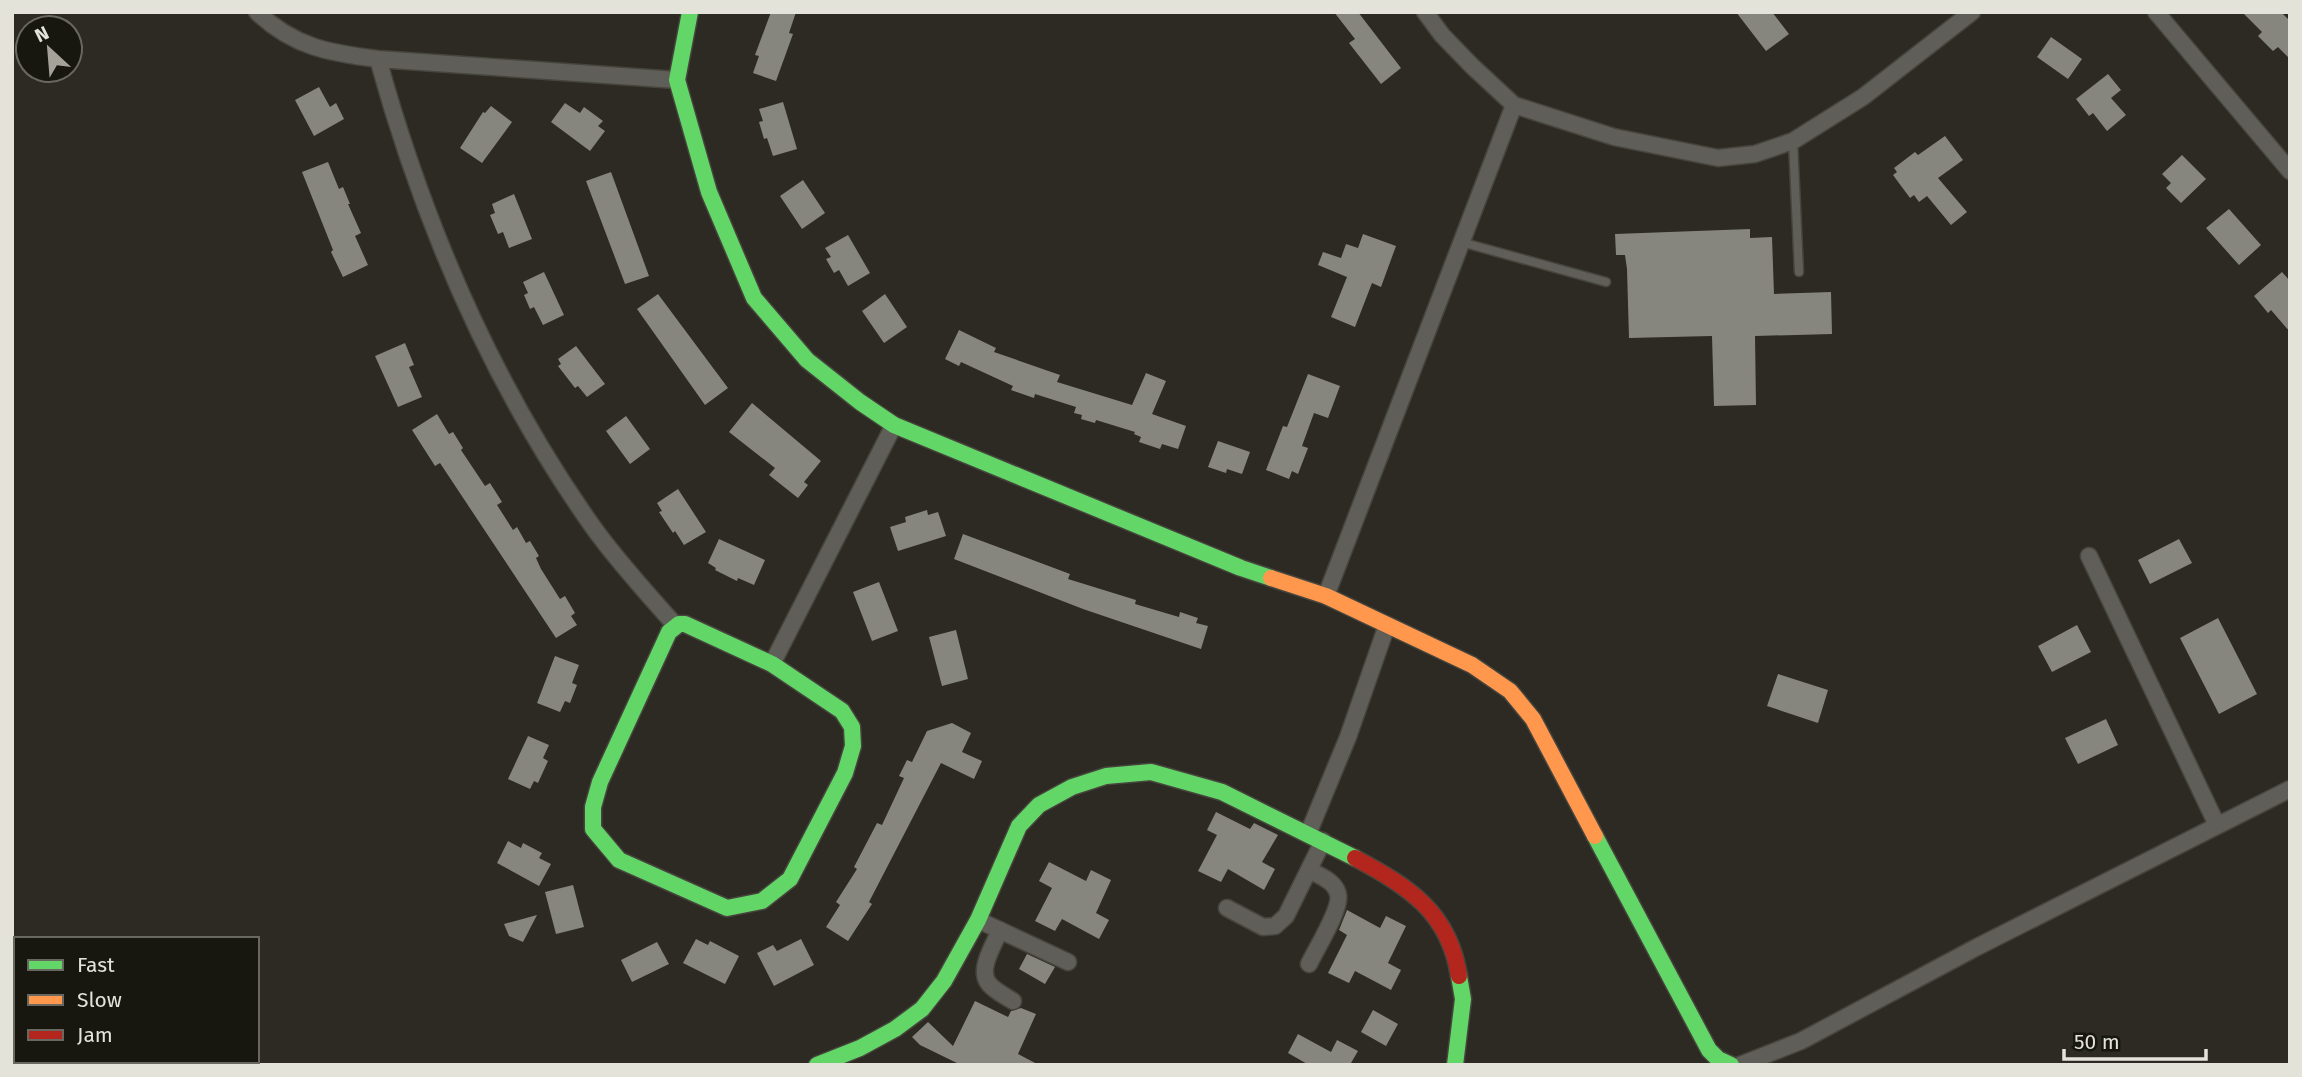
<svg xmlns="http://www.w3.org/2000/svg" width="2302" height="1077" viewBox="0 0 2302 1077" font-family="'Fira Sans',sans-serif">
<rect width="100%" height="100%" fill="#2c2a22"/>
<!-- building -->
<path fill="#87867e" d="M771,12H796L789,33L793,34L776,81L753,73L759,56L755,55Z
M1334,12H1358L1401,68L1381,84L1349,43L1355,39Z
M1736,12H1772L1789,34L1766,51Z
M2242,12H2281L2290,21V59L2278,47L2273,51L2258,36L2262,32Z
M2051,37L2082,59L2068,79L2037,57Z
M2108,74L2121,90L2111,98L2126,115L2107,131L2093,113L2089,116L2076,99Z
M319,87L330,107L336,103L344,119L314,136L295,100Z
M783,102L797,149L773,156L767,138L764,139L759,122L763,121L759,109Z
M565,103L580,113L584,107L603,121L598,126L605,131L590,151L551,122Z
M491,106L512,122L482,163L460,148L483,112L485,113Z
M1945,136L1963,160L1938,178L1967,212L1951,225L1927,196L1919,202L1914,195L1910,198L1893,175L1897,172L1894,168L1915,152L1918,155Z
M2182,155L2206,179L2181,203L2166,188L2171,183L2162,174Z
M328,162L339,189L343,187L350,204H348L361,233L355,236L368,265L343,277L331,252L333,250L302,172Z
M611,172L649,276L625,284L586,181Z
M803,180L825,213L802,229L780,196Z
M514,194L532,239L509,248L503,232L498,234L490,215L495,213L492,204Z
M2229,209L2261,245L2239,265L2206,228Z
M1750,229V238L1772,237L1774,294L1831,292L1832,334L1755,336L1756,405L1714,406L1712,336L1629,338L1627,269L1625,255H1616L1615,234Z
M1363,234L1396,246L1381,287L1372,283L1355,327L1331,317L1347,277L1318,265L1323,252L1341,258L1346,244L1358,248Z
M848,235L870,273L848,286L839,270L834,273L826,259L831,257L825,248Z
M544,272L564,315L543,325L534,307L530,309L524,295L528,293L523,282Z
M2282,272L2290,281V332L2271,310L2268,313L2254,296Z
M658,294L728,388L705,405L637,309Z
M885,294L907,327L884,343L862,311Z
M959,330L996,348L994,352L1060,375L1057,382L1132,405L1146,373L1166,381L1152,414L1186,426L1178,449L1162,444L1160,449L1139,442L1141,437L1134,434L1135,432L1096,420L1095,423L1081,419L1082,415L1074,413L1076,407L1035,394L1034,398L1011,390L1013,386L961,362L959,366L945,359Z
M405,343L414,365L409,367L422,397L398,407L375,356Z
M576,346L605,384L587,397L578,386L575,388L558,366L561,364L558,359Z
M1308,374L1340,386L1328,418L1314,413L1302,446L1308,448L1298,474L1292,471L1289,479L1266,470L1283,426L1287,427Z
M752,403L821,461L804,482L808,485L798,498L769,475L775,468L729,432Z
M437,414L449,434L453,432L463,448L461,450L485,486L490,483L502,502L497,505L513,530L517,527L526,543L530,541L539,556L536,558L541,569L560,599L565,596L575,613L571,616L577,625L556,638L440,463L435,466L412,430Z
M626,416L650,449L630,464L606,431Z
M1218,441L1250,452L1242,474L1227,469L1226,473L1208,467Z
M678,489L706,532L684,545L675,531L673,533L659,512L662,511L657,503Z
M927,510L928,515L938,512L946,536L898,551L890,527L906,522L905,517Z
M963,534L1070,574L1068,579L1136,600L1135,604L1179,617L1180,612L1198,618L1196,623L1208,626L1201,649L1083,609L954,559Z
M719,539L765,560L754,585L738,578L737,581L715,570L716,568L708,563Z
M2179,539L2192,563L2150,584L2138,560Z
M879,582L898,631L872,641L853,592Z
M2218,618L2257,694L2219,714L2180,638Z
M2077,625L2091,652L2052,672L2038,646Z
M956,630L968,679L942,686L929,637Z
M555,656L579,665L572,683L577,685L570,703L565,701L560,712L537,703Z
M1778,674L1828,690L1818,723L1767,706Z
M2106,719L2118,745L2078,764L2065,738Z
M952,723L971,733L962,752L982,761L974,779L941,763L869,902L872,904L848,941L826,927L840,905L836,902L857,869L854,867L877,823L882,825L904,778L899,776L907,760L912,762L927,731Z
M528,736L549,745L543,758L548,761L538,783L534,781L530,789L508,779Z
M1216,812L1250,829L1254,823L1278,835L1262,862L1275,869L1264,890L1228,869L1221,882L1198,871L1217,835L1207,830Z
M508,841L521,848L523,843L542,853L539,858L551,864L539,886L497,863Z
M1049,862L1086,881L1091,870L1111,880L1096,913L1109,920L1099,939L1062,919L1055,931L1035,921L1052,888L1039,881Z
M573,885L584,927L556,934L545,892Z
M1347,910L1380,928L1386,916L1406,926L1388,963L1401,970L1391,990L1355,971L1349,983L1328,973L1347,935L1339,930Z
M537,915L523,942L509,936L504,924Z
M696,939L708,945L710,941L739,956L725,984L683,963Z
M801,939L814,965L774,986L757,953L773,945L777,951Z
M657,942L669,964L632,982L621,960Z
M1027,954L1055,967L1045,984L1019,969Z
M975,1001L1008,1017L1011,1011L1021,1008L1036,1014L1018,1054L1039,1065H961L920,1045L912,1037L928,1022L953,1046Z
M1373,1010L1398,1024L1386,1046L1361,1032Z
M1298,1034L1331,1052L1337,1040L1358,1051L1351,1063L1355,1065H1309L1288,1053Z"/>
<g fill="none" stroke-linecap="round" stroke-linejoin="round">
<defs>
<path id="lane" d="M1793,141L1799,272
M1461,242L1606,282"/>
<path id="street" d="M257,12C294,47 329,53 378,59L677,80
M1425,12L1442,35L1472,66L1514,105L1614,137L1718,158L1755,154L1793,141L1863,97L1972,12
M2156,12L2290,171
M378,59C424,225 493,386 593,527C618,562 647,593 675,625
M2089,556L2217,825
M1326,596L1514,105
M772,664L894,425
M1308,834L1348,737L1387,625
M1227,908L1263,927L1275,926L1286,916L1323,841
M978,920L1068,962
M1000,930C994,945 977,970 989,984C995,991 1005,996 1013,1001
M1309,964C1316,949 1342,908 1338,894C1335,881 1320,876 1309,870
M1740,1065L1801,1041L1977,947L2290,789"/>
<path id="fast" d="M690,12L677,80L709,192L754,298L807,360L860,402L894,425L1241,568L1271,578
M679,624H685L772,664L842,711L852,727L853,746L845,773L790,879L762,901L727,908L619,860L593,829V807L600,782L669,632Z
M1595,836L1709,1050L1718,1059L1731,1065
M817,1065L860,1048L895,1029L922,1009L944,981L978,920L1019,826L1039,805L1072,787L1106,776L1151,772L1222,792L1355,858
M1455,1065L1463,999L1459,976"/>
<path id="slow" d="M1271,578L1326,596L1472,665L1510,691L1533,719L1595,836"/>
<path id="jam" d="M1355,858C1409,887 1449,912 1459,976"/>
</defs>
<!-- lane casing -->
<use href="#lane" stroke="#46453d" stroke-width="11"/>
<!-- street casing -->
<use href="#street" stroke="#46453d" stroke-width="19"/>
<!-- fast casing -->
<use href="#fast" stroke="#46453d" stroke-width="19"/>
<!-- slow casing -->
<use href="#slow" stroke="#46453d" stroke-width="19"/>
<!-- jam casing -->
<use href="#jam" stroke="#46453d" stroke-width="19"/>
<!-- lane -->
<use href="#lane" stroke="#5f5e58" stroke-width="8"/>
<!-- street -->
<use href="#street" stroke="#5f5e58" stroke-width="16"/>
<!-- fast -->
<use href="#fast" stroke="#63d668" stroke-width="16"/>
<!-- slow -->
<use href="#slow" stroke="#ff974d" stroke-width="16"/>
<!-- jam -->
<use href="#jam" stroke="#b3261e" stroke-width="16"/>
</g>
<!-- border -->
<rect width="2302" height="1077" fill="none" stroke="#e4e3d9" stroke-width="28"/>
<!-- legend -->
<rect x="14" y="937" width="245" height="126" fill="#17160f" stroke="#696860" stroke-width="2"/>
<rect x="28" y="960" width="35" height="10" fill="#63d668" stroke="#696860" stroke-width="2"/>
<text x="77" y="972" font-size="21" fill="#e4e3d9">Fast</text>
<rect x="28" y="995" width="35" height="10" fill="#ff974d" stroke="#696860" stroke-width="2"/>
<text x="77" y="1007" font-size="21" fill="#e4e3d9">Slow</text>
<rect x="28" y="1030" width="35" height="10" fill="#b3261e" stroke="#696860" stroke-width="2"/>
<text x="77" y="1042" font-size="21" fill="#e4e3d9">Jam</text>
<!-- north arrow -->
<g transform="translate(49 49) rotate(334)"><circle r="33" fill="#17160f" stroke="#696860" stroke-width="2"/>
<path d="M0-5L12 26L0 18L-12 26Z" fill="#a4a299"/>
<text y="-10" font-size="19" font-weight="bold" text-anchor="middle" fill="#e4e3d9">N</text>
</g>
<!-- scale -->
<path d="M2064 1049v10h142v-10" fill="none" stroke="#e4e3d9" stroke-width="3.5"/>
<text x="2074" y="1049" font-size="21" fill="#e4e3d9" stroke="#17160f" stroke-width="5" paint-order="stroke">50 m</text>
</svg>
